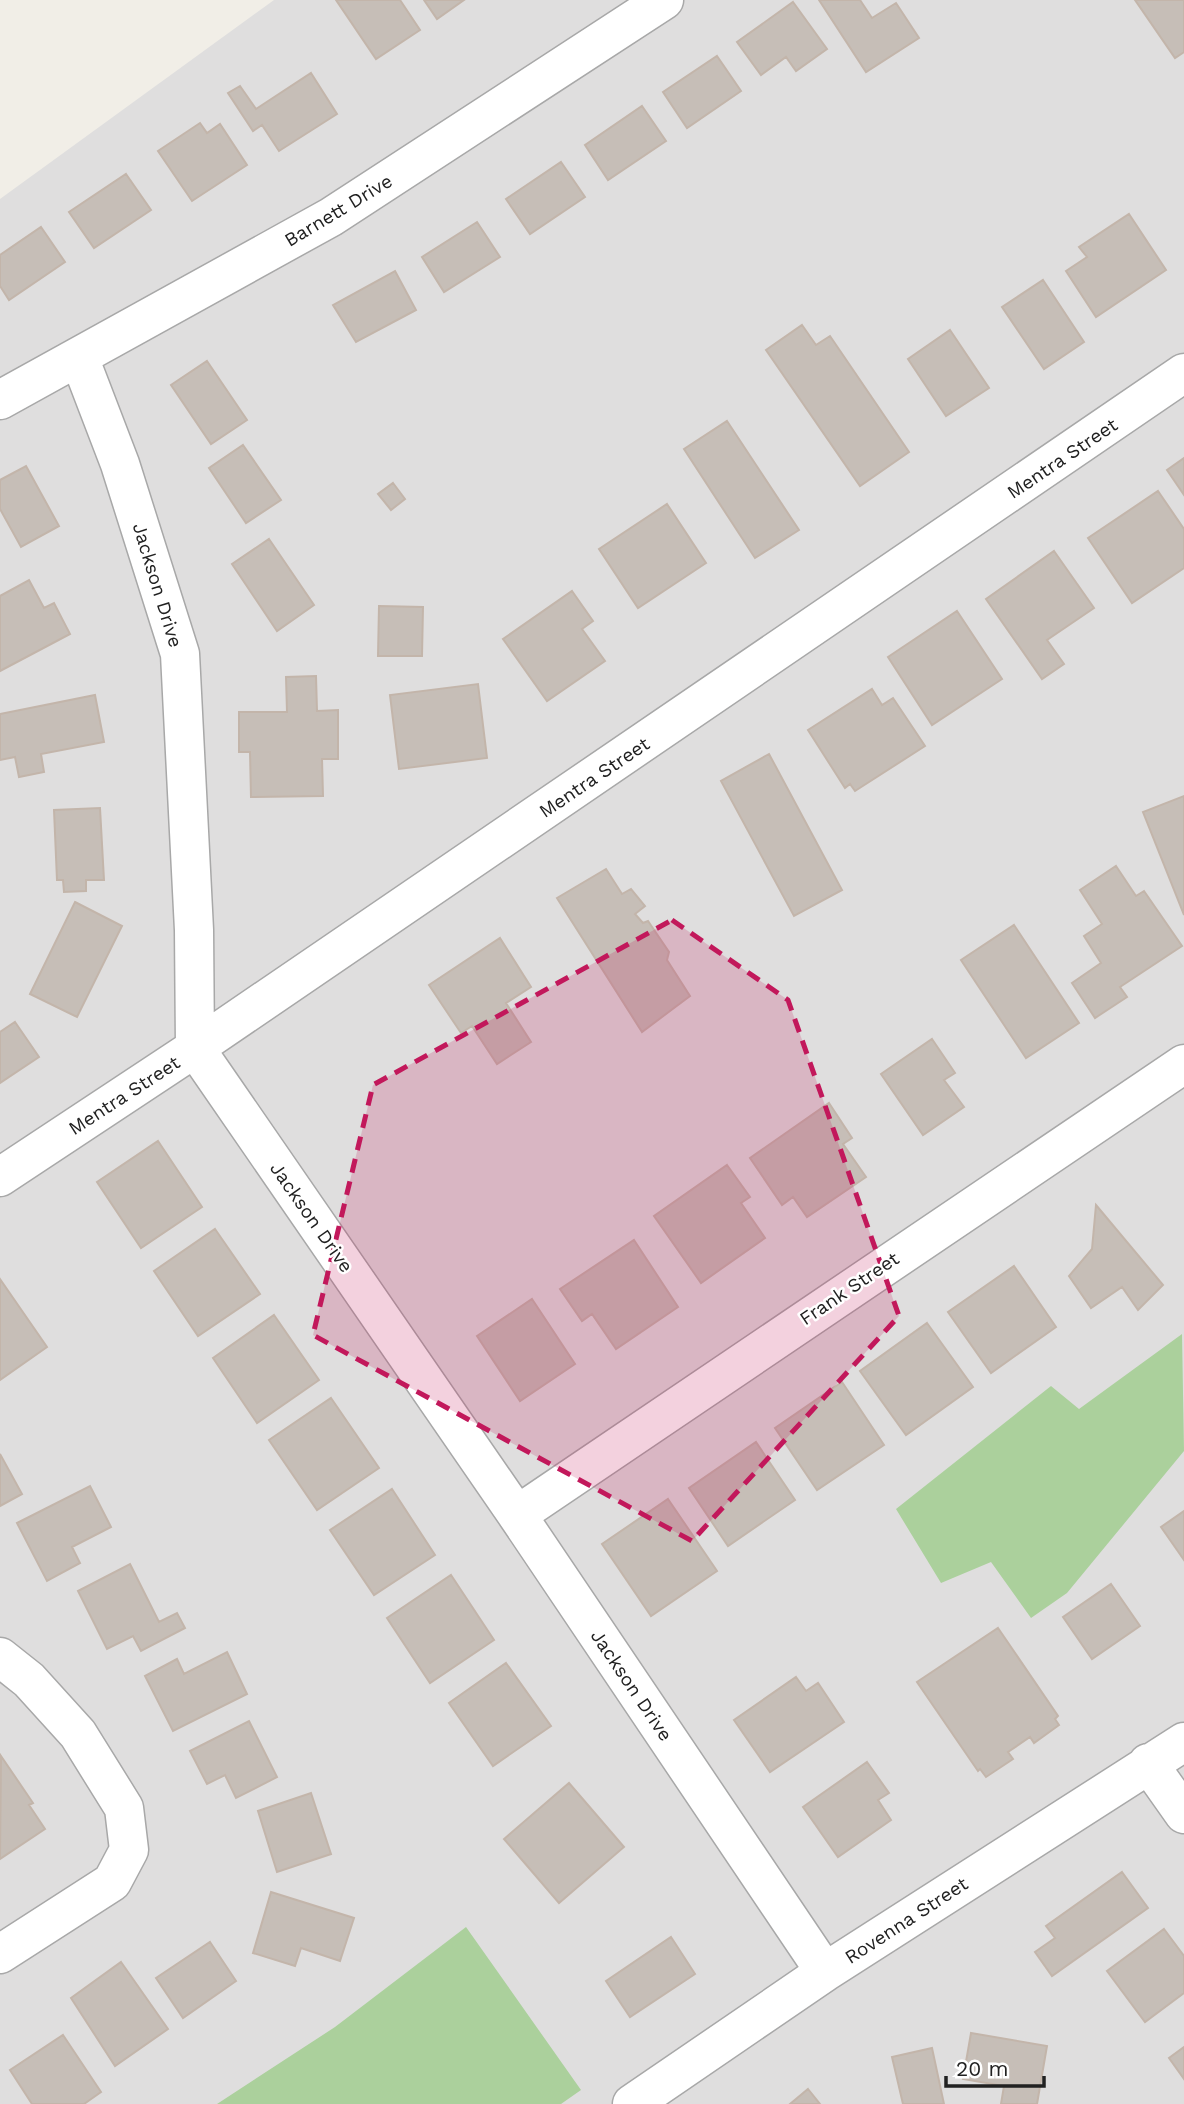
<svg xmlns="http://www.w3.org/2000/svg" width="1184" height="2104" viewBox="0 0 1184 2104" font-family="'Work Sans',sans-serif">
<rect width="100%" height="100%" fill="#f1eee7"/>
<!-- residential -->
<path fill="#dfdede" d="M274,0H1184V2104H0V199Z"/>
<!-- forest -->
<path fill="#abd09c" d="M1182,1334L1184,1451L1067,1593L1031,1618L991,1562L941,1583L896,1509L1051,1386L1079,1409Z
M466,1927L581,2090L561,2104H217L335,2027Z"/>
<!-- building -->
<path fill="#c6beb7" stroke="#c3b5aa" stroke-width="2" d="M336,0H400L420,30L376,59Z
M424,0H464L437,19Z
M819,0H860L872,18L896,3L919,38L866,72Z
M1135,0H1184V52L1175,58Z
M793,2L827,49L796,71L786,57L761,75L737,42Z
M717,56L741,91L687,128L663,92Z
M311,73L337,114L279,151L262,125L253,131L228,93L240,86L256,109Z
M642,106L666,141L608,180L585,145Z
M200,123L207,133L220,124L247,165L192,201L158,151Z
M561,162L585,197L530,234L506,199Z
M126,174L151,210L94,248L69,212Z
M1129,214L1166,270L1096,317L1066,271L1087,257L1079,247Z
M477,222L500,257L444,292L422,257Z
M41,227L65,262L9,300L0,286V255Z
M395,271L416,310L356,342L333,305Z
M1043,280L1084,342L1044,369L1002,307Z
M802,325L816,345L830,336L909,452L860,486L766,350Z
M950,330L989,388L946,416L908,359Z
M207,361L247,420L211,444L171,385Z
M727,421L799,530L755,558L684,449Z
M243,445L281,500L246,523L209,468Z
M1184,458V495L1167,470Z
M26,466L59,526L21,547L0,509V480Z
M393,483L405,499L391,510L378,494Z
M1158,491L1184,529V568L1132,603L1088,538Z
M667,504L706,563L638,608L599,549Z
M269,539L314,605L277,631L232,564Z
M1054,551L1094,608L1047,640L1064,664L1042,679L986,599Z
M29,580L44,608L54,603L70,634L0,671V596Z
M572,591L593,621L582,629L605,661L547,701L503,639Z
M379,606L423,607L422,656H378Z
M957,611L1002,679L932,725L888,657Z
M316,676L317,711L338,710V759H322L323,796L251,797L250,752H239V712H287L286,677Z
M478,684L487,758L399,769L390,695Z
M872,689L882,705L893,698L925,746L855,791L850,784L845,788L808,730Z
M95,695L104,742L41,754L44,772L19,777L15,757L0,760V714Z
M769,754L842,890L794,916L721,781Z
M1184,796V915L1143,812Z
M100,808L104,880H86V891L64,892L63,880H57L54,810Z
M1116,866L1136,896L1144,891L1182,946L1120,987L1127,997L1095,1018L1072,983L1101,963L1084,936L1102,924L1080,890Z
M606,869L622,894L631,889L645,906L635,914L643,923L648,921L669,952L667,960L690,996L642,1032L557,898Z
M75,902L122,926L77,1017L30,994Z
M1014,925L1079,1023L1026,1058L961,960Z
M500,938L531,987L506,1003L531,1042L497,1064L472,1026L461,1033L429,985Z
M15,1022L39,1057L0,1083V1032Z
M932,1039L955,1073L944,1080L964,1107L923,1135L881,1074Z
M829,1103L852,1138L843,1144L866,1177L807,1217L793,1197L782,1205L750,1158Z
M158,1141L202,1207L141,1248L97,1182Z
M727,1165L750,1197L741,1203L765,1238L701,1283L654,1216Z
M1096,1205L1163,1285L1138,1310L1122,1287L1091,1308L1069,1276L1092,1249Z
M215,1229L260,1294L198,1336L154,1271Z
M634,1240L678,1307L616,1349L592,1314L582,1321L560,1289Z
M1014,1266L1056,1327L991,1373L948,1312Z
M0,1279L47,1347L0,1380Z
M532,1299L575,1364L520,1401L477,1336Z
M274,1315L319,1380L257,1423L213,1358Z
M927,1323L973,1387L906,1435L860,1371Z
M842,1382L884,1445L817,1490L775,1428Z
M331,1398L379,1468L317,1510L269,1440Z
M756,1442L795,1500L728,1546L689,1488Z
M0,1454L22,1494L0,1506Z
M90,1486L111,1527L72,1547L80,1563L47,1581L17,1523Z
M392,1489L435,1555L374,1595L330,1530Z
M668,1499L717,1571L651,1616L602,1544Z
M1184,1511V1560L1161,1527Z
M130,1564L159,1622L177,1613L185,1628L141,1651L133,1636L107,1649L78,1591Z
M451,1575L494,1640L430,1683L387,1618Z
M1111,1584L1140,1626L1092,1659L1063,1617Z
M998,1628L1058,1716L1055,1719L1059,1725L1034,1743L1030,1737L1008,1752L1013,1759L986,1777L980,1769L978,1771L917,1682Z
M227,1652L247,1694L173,1731L145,1676L177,1659L184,1674Z
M506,1663L551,1726L493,1766L449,1703Z
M796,1677L806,1691L818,1683L844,1722L770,1772L734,1720Z
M249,1721L277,1777L236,1798L225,1775L207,1784L190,1751Z
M1,1756L33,1803L29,1805L45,1829L0,1859Z
M867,1762L889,1793L878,1800L891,1820L838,1857L803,1807Z
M569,1783L624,1847L559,1903L504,1839Z
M311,1793L331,1854L277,1872L258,1811Z
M1122,1872L1148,1908L1052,1976L1035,1952L1055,1938L1046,1926Z
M271,1892L354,1918L340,1961L301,1948L295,1966L253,1953Z
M1164,1929L1184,1956V1993L1145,2022L1107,1971Z
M671,1937L695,1974L630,2017L606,1981Z
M210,1942L236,1981L183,2018L156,1978Z
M121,1962L168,2029L115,2066L71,1998Z
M971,2033L1047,2046L1037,2104H1001L1004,2086L963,2079Z
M63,2035L101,2092L84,2104H32L10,2070Z
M1184,2047V2079L1169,2058Z
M932,2048L944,2104H903L892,2057Z
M808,2089L820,2104H790Z"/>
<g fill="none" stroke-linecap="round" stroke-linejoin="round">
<defs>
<path id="minor" d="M79,357L120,464L180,654L194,930L195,1048L517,1515L825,1972
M0,400L331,217L664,0
M0,1177L195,1048L1184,373
M517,1515L1184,1064
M0,1657L29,1680L78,1734L124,1808L129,1850L112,1882L0,1954
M1148,1763L1184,1814
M632,2104L825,1972L1184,1742"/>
</defs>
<!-- minor casing -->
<use href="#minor" stroke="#a8a8a8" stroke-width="41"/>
<!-- minor -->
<use href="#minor" stroke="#fff" stroke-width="38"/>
</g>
<!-- marked area -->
<path fill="#c2185b" fill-opacity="0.2" stroke="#c2185b" stroke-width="5" stroke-dasharray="14 9" stroke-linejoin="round" d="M672,920L788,1000L899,1316L692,1541L313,1335L373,1085Z"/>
<g text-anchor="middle" stroke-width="5" stroke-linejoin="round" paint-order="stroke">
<!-- street labels -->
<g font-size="19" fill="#212121" stroke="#fff">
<text transform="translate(338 210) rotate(-31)" y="7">Barnett Drive</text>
<text transform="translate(1062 458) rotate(-34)" y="7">Mentra Street</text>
<text transform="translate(158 585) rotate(73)" y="7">Jackson Drive</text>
<text transform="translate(594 777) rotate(-34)" y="7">Mentra Street</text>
<text transform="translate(124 1095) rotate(-33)" y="7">Mentra Street</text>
<text transform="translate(312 1217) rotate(55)" y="7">Jackson Drive</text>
<text transform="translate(849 1288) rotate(-34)" y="7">Frank Street</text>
<text transform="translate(632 1685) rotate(56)" y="7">Jackson Drive</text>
<text transform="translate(906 1920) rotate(-33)" y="7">Rovenna Street</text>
</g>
</g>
<!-- scale -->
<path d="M946 2076v10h98v-10" fill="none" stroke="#212121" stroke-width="3.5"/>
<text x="956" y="2076" font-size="21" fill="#212121" stroke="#ffffff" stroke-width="5" paint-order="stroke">20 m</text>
</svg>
